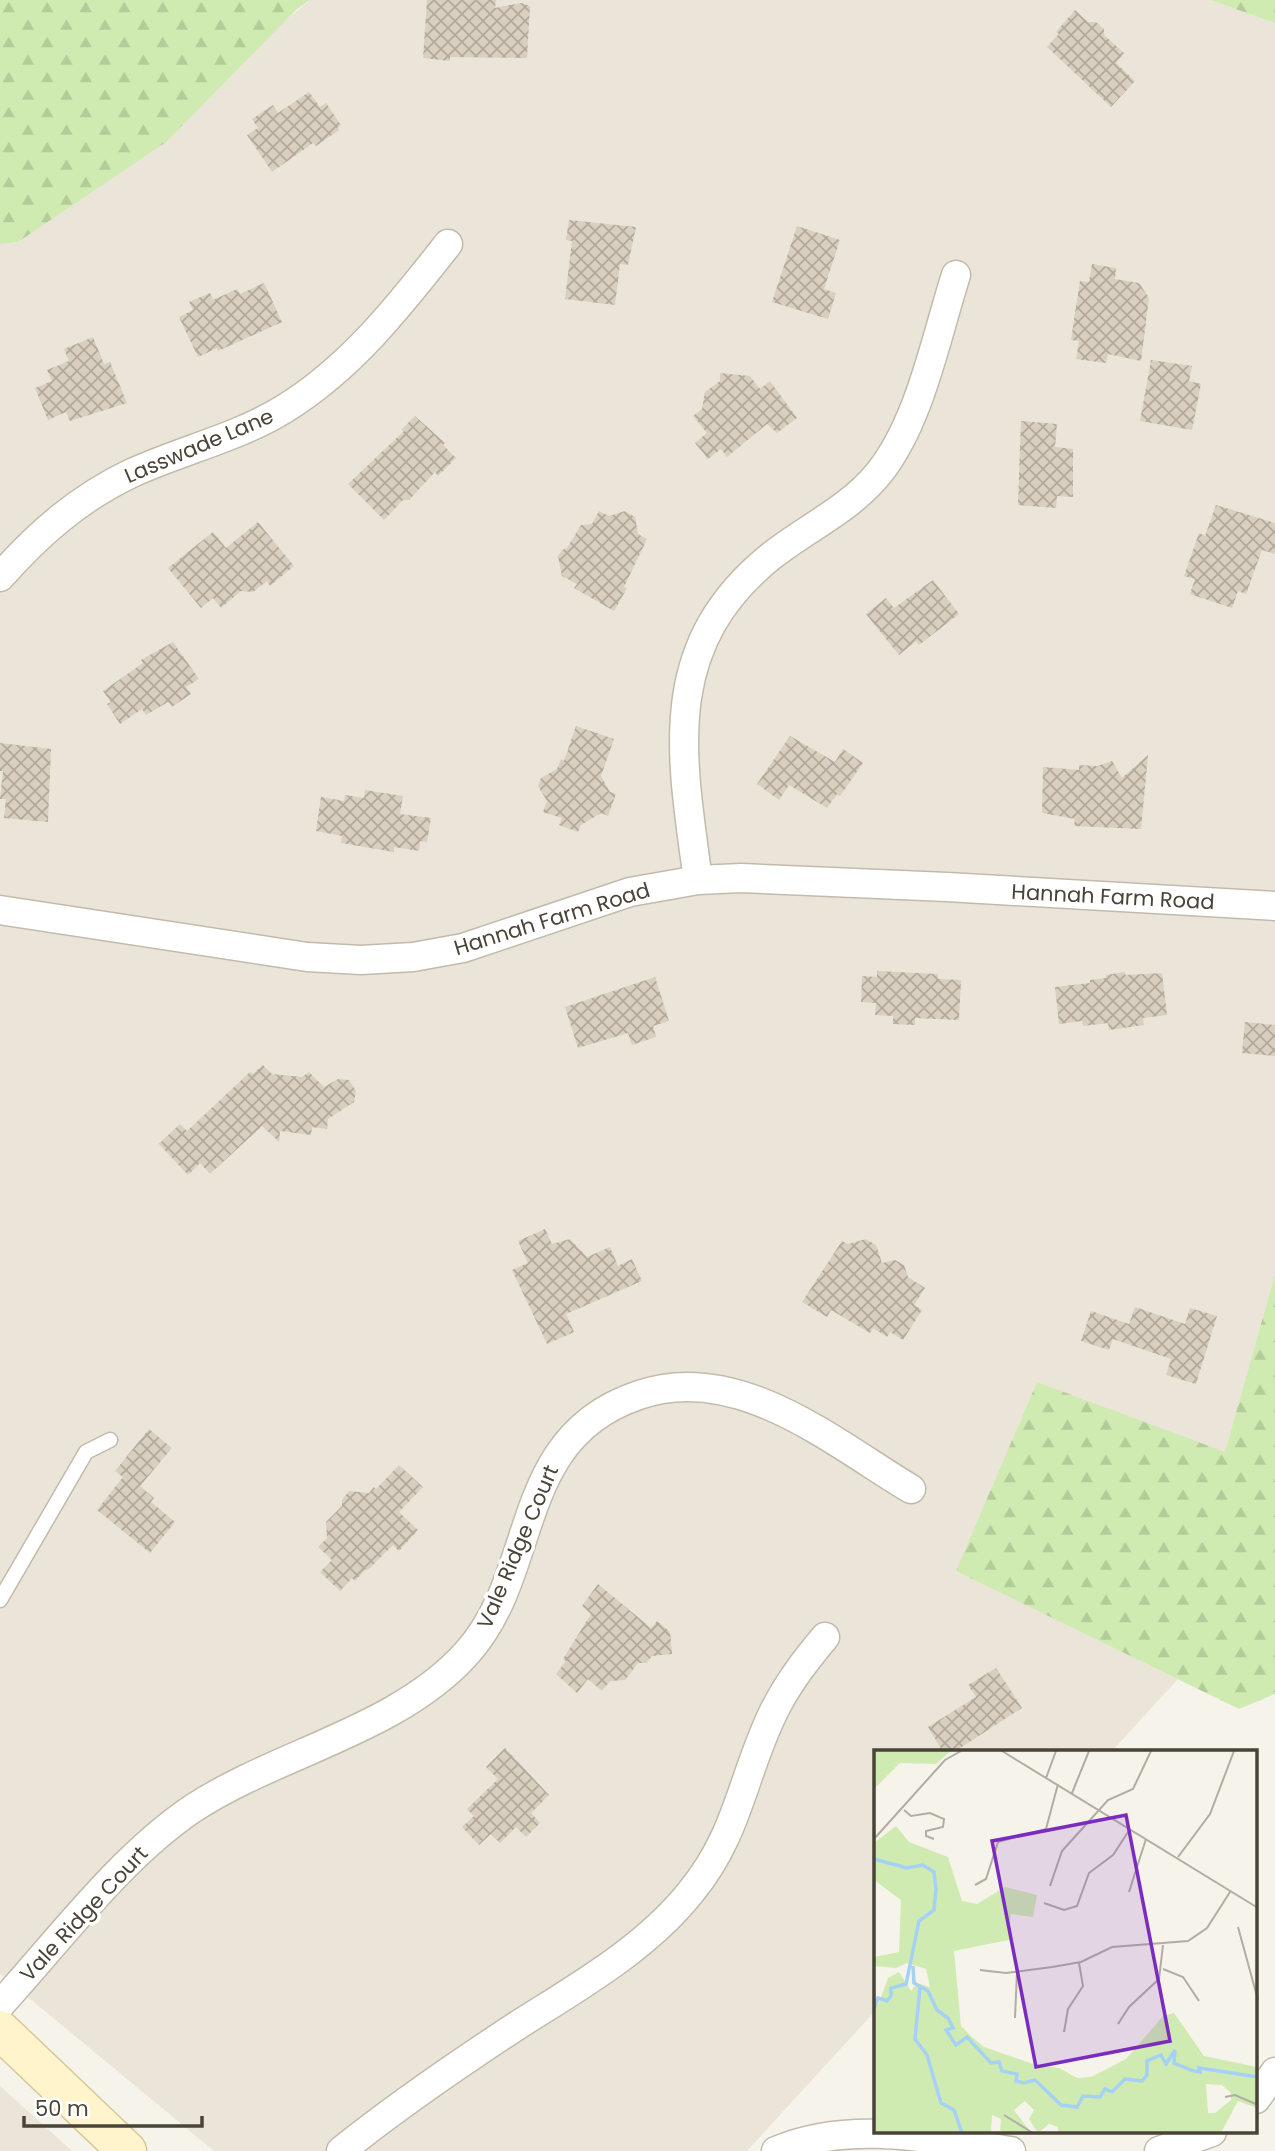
<svg xmlns="http://www.w3.org/2000/svg" width="1275" height="2151" viewBox="0 0 1275 2151" font-family="Poppins,sans-serif">
<defs>
<pattern id="forest-firs" width="22" height="20" patternUnits="userSpaceOnUse" patternTransform="scale(1.75)"><rect width="22" height="20" fill="#d0ebb2"/><path d="M5 1l3.5 6h-7zM16 11l3.5 6h-7z" fill="#b4cb9a"/></pattern>
<pattern id="building-cross-hatch" width="8" height="8" patternUnits="userSpaceOnUse" patternTransform="scale(1.75)"><rect width="8" height="8" fill="#d8cfbf"/><path d="M0 0l8 8M0 8l8-8" fill="none" stroke="#b1aa9c"/></pattern>
</defs>
<rect width="100%" height="100%" fill="#f6f3ea"/>
<!-- residential -->
<path fill="#eae5d8" d="M310,0H1210L1275,23V1274L1225,1453L1037,1382L957,1571L1178,1679L1111,1752H876V2010L747,2151H214L0,1974V244L18,242Z
M0,2086L72,2151H0Z"/>
<!-- forest -->
<path fill="url(#forest-firs)" d="M0,0H310L297,9L166,142L18,242L0,244Z
M1210,0H1275V23Z
M1275,1274V1694L1239,1709L956,1571L1037,1382L1225,1452Z"/>
<!-- building -->
<path fill="url(#building-cross-hatch)" d="M427,0H496L495,8L521,3L530,6L527,58L450,57V61L423,58Z
M1075,10L1088,22H1096L1104,29V35L1124,53L1116,63L1135,81L1111,107L1047,47L1059,34L1056,32Z
M309,92L320,107L326,103L341,125L337,128L339,130L316,146L313,143L272,172L247,135L258,128L252,119L273,105L278,113Z
M569,220L636,227L628,265L620,264L615,305L565,299L572,241L566,240Z
M797,226L840,240L824,289L836,293L828,319L772,302Z
M1092,264L1116,268L1115,279L1139,283L1149,298L1141,361L1108,354L1106,363L1076,359L1079,341L1071,340L1074,320L1080,281L1089,282Z
M264,283L282,322L218,351L217,348L198,357L179,317L193,310L189,302L210,293L213,300L237,289L240,294Z
M93,337L104,364L110,362L127,403L70,421L66,412L48,420L35,388L52,381L47,370L69,361L64,349Z
M1151,360L1192,366L1189,381L1201,384L1192,430L1140,421Z
M720,373L750,376L760,389L770,381L797,418L777,433L767,424L727,457L721,449L708,459L695,443L707,433L693,416L702,409L705,392L720,381Z
M415,416L445,443L443,445L456,458L438,476L435,472L409,500H403L384,520L348,484L404,431L402,429Z
M1021,421L1057,424L1055,447L1073,449V497L1057,496L1056,508L1018,505Z
M1216,505L1275,523V554L1262,550L1246,594L1238,591L1232,608L1190,594L1195,579L1184,576L1199,533L1205,536Z
M599,511L609,516L625,511L635,517L638,534L647,539L624,587L627,588L614,611L574,588L577,584L562,576L558,556L562,550L567,548L581,525L592,524Z
M258,522L294,566L270,586L267,581L253,592L241,591L221,608L213,598L201,608L168,568L213,532L226,548Z
M933,580L959,614L919,645L916,641L899,655L866,614L886,598L894,608Z
M173,642L199,679L186,687L191,694L172,707L168,702L146,715L142,709L120,724L107,704L111,702L103,691L143,663L141,660Z
M576,726L614,739L601,776L610,792L616,794L608,816L601,813L581,825L578,832L559,825L562,818L543,812L547,801L538,786L541,778L557,769L561,759L564,761Z
M790,736L835,762L843,749L863,763L840,796L837,794L827,808L789,785L779,800L757,784Z
M0,743L51,749L48,822L4,818L6,799H0L3,771H0Z
M1148,755L1141,829L1074,826L1075,819L1042,813L1043,767L1079,770V765L1097,766L1112,761L1122,778Z
M365,790L403,796L400,814L431,818L427,842L420,841L419,851L394,847V852L341,843L342,836L316,831L321,797L344,801L345,795L364,798Z
M877,971L938,974V979L961,980L959,1020L915,1018V1025L893,1024V1016L875,1015L876,1003L861,1002L862,976L877,977Z
M1125,972V975L1162,973L1167,1015L1143,1018L1144,1025L1109,1030L1108,1023L1083,1026L1082,1021L1059,1024L1055,987L1090,983V980L1106,978V975Z
M655,977L669,1021L653,1026L656,1037L632,1045L628,1033L578,1048L565,1007Z
M1245,1022L1275,1025V1056L1242,1053Z
M263,1065L272,1074L302,1077L309,1072L324,1087L338,1079L349,1080L356,1091L354,1102L328,1119L327,1129L312,1127L311,1135L280,1131L279,1142L262,1126L210,1174L200,1163L188,1175L159,1144L180,1124L187,1131L250,1072L253,1074Z
M545,1229L552,1244L570,1239L587,1257L610,1247L618,1266L632,1259L642,1281L566,1314L574,1332L547,1344L512,1270L528,1263L518,1241Z
M866,1239L876,1245L882,1263L895,1260L904,1265L908,1277L925,1288L914,1305L922,1310L903,1340L890,1332L887,1337L873,1328L870,1333L831,1310L827,1317L802,1302L842,1241L848,1244Z
M1135,1307L1185,1324L1190,1308L1217,1316L1196,1384L1166,1375L1171,1359L1113,1339L1109,1350L1081,1341L1091,1311L1129,1324Z
M149,1429L172,1448L140,1486L154,1498L151,1502L175,1522L150,1553L97,1510L123,1477L115,1471Z
M399,1465L423,1487L399,1512L418,1530L399,1551L393,1545L368,1570L366,1569L355,1581L352,1578L340,1591L320,1572L332,1560L318,1547L327,1538L326,1522L342,1506V1500L349,1491L369,1493L374,1487L376,1489Z
M598,1584L651,1628L657,1621L670,1632L672,1654L652,1656L646,1663H638L625,1680L610,1681L602,1691L588,1679L577,1693L556,1674L566,1661L563,1659L591,1614L582,1606Z
M996,1668L1022,1708L954,1752H943L928,1727L976,1697L968,1685Z
M505,1748L549,1795L531,1813L540,1823L526,1837L516,1827L500,1843L491,1834L479,1845L462,1827L474,1816L467,1809L498,1779L486,1767Z"/>
<g fill="none" stroke-linecap="round" stroke-linejoin="round">
<defs>
<path id="service" d="M0,1600L86,1452L110,1440"/>
<path id="minor" d="M0,577C38,534 79,498 132,473C182,450 237,438 284,409C351,368 400,305 448,244
M698,880C681,755 659,647 770,557C806,528 849,510 879,473C920,422 936,337 956,275
M0,910L307,957L361,960L413,957L463,948L630,892L698,880L741,878L947,887L1275,906
M0,2005C59,1940 120,1858 192,1809C279,1752 396,1731 466,1654C541,1572 510,1438 639,1395C737,1361 831,1441 911,1489
M1256,2099L1275,2072
M341,2151C398,2105 457,2065 518,2025C578,1987 645,1949 690,1893C739,1834 742,1776 774,1711C788,1683 805,1661 825,1637
M776,2151C851,2119 933,2139 1011,2151
M1159,2151L1212,2132"/>
<path id="secondary" d="M0,2030L127,2151"/>
</defs>
<!-- service casing -->
<use href="#service" stroke="#c2bbac" stroke-width="17"/>
<!-- minor casing -->
<use href="#minor" stroke="#c2bbac" stroke-width="31"/>
<!-- secondary casing -->
<use href="#secondary" stroke="#d7c899" stroke-width="41"/>
<!-- service -->
<use href="#service" stroke="#fff" stroke-width="14"/>
<!-- minor -->
<use href="#minor" stroke="#fff" stroke-width="28"/>
<!-- secondary -->
<use href="#secondary" stroke="#fff4cb" stroke-width="38"/>
</g>
<g text-anchor="middle" stroke-width="7" stroke-linejoin="round" paint-order="stroke">
<!-- street labels -->
<g font-size="21" fill="#4a4438" stroke="#fff">
<text transform="translate(199 446) rotate(-23)" y="7">Lasswade Lane</text>
<text transform="translate(1113 897) rotate(3)" y="7">Hannah Farm Road</text>
<text transform="translate(552 919) rotate(-17)" y="7">Hannah Farm Road</text>
<text transform="translate(518 1547) rotate(-67)" y="7">Vale Ridge Court</text>
<text transform="translate(84 1914) rotate(-47)" y="7">Vale Ridge Court</text>
</g>
</g>
<!-- overview -->
<g transform="translate(874 1750)">
<rect width="383" height="383" fill="#f6f3ea"/>
<path d="M0,1H77L62,14L26,13L0,39ZM22,76L35,92L74,107L88,151L103,154L131,137L163,145L159,167L137,164L135,190L80,201L87,276L98,287L110,297L159,314L185,318L203,328L217,327L252,309L289,266L300,263L330,306L383,317V358L364,351L347,383H184V377L175,374L164,383L155,369L160,360L151,351L140,360L157,383H126L127,369L118,365L117,383H0L3,258L14,228L25,222L37,241L43,233L56,237L52,219L33,213L22,218L0,216V207L25,202L27,150L0,130V93ZM332,334L348,335L357,343V350L341,363H334Z" fill="#d0ebb2" fill-rule="evenodd"/>
<path d="M0,252L57,287L56,306L44,329L51,333L24,383H0Z" fill="#d0ebb2"/>
<path fill="none" stroke="#a5d2f4" stroke-width="3.5" d="M0,109L33,118L49,115L60,122L62,139L60,160L45,171L32,234L17,238V246L13,251L4,248L0,259M39,216L40,233L54,241L63,260L74,268L79,278L72,280L82,295L93,287L117,313L125,312L128,321L143,324L142,331L150,333L161,330L187,355L203,357L209,346L226,347L231,339L238,342L251,329L268,331L273,325V311L287,305L292,314L301,300L300,313L320,321L326,322L325,318L384,327M46,237L41,289L53,305L67,353L80,360L88,383"/>
<path fill="none" stroke="#b1ada3" stroke-width="2" d="M128,1L384,158M172,28L182,1M198,43L215,1M30,60L37,66L56,63L70,69L69,77L52,81V86L60,89M0,89L71,10L87,1M304,107L336,64L360,1M101,135L112,129L124,92L172,79L184,34M176,136L188,101L234,50L259,39L277,1M255,142L272,89M170,153L190,160L203,156L215,123L239,105L256,79M364,177L384,250M289,219L309,227L325,251M106,220L132,223L178,217L207,212L238,197L314,191L333,178L356,142M141,268L143,222M244,274L255,257L285,229L289,195M190,282L194,259L209,236L205,213M351,347L361,345L384,355M130,365L159,383"/>
<path fill="#7b2cbf" fill-opacity="0.15" stroke="#7b2cbf" stroke-width="3.5" d="M252,65L296,291L162,317L118,91Z"/>
<rect width="383" height="383" fill="none" stroke="#4a4438" stroke-width="3.5"/>
</g>
<!-- scale -->
<path d="M24 2116v10h178v-10" fill="none" stroke="#4a4438" stroke-width="3.5"/>
<text x="35" y="2116" font-size="21" fill="#4a4438" stroke="#ffffff" stroke-width="5" paint-order="stroke">50 m</text>
</svg>
